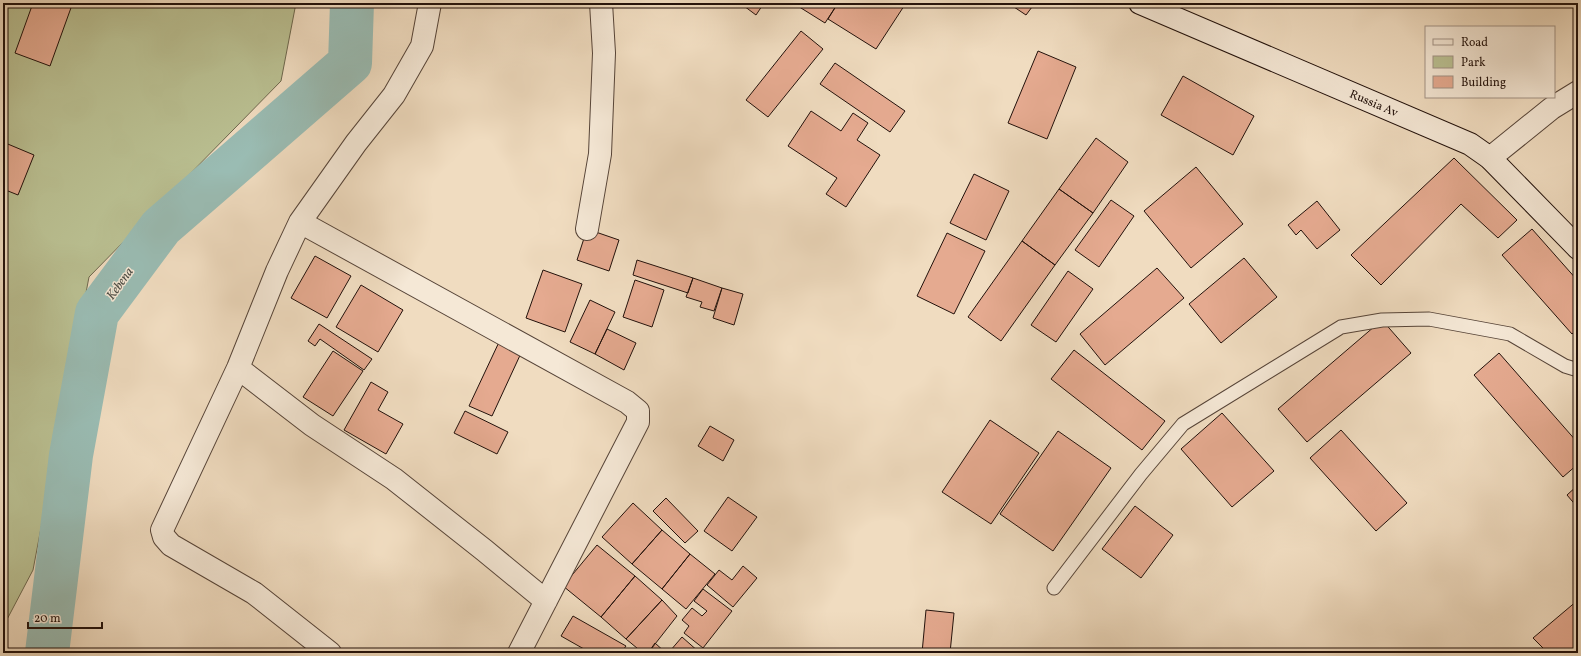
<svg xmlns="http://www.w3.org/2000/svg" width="1581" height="656" viewBox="0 0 1581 656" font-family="Vollkorn,serif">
<rect width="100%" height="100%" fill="#f0dcc0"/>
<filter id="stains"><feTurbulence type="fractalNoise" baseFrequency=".005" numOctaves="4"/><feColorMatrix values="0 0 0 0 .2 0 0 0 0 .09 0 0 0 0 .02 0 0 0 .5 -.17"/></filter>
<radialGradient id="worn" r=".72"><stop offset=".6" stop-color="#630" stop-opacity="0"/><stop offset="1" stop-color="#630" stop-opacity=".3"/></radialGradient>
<!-- green -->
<path fill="#bac092" stroke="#6e684e" d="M3,3H296L281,81L89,277L33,570L3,627Z"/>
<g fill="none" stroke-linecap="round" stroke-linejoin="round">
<!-- river -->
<path stroke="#9abcb3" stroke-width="44" d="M47,653L71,455L97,313L161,227L350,63L352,3"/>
</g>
<!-- building -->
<path fill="#e5aa90" stroke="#22110b" d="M33,3H67L72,5L50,66L15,53Z
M740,3H764L756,15Z
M793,3H838L825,23Z
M838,3H906L876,49L828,19Z
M1008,3H1035L1026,15Z
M801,31L823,49L768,117L746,100Z
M1038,51L1076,67L1047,139L1008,123Z
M835,63L905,111L890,132L820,84Z
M1183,76L1254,116L1233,155L1161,115Z
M811,111L841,131L853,113L868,123L857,140L880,155L846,207L826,194L837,178L788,146Z
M1096,138L1128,162L1093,213L1059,189Z
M3,142L34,155L18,195L3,189Z
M1454,158L1517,220L1498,238L1461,204L1381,285L1351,255Z
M1196,167L1243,224L1191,268L1144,211Z
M974,174L1009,191L986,240L950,223Z
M1059,189L1093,213L1055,265L1022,241Z
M1111,200L1134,216L1099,267L1075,250Z
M1317,201L1340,230L1317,249L1301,230L1296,235L1288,225Z
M587,229L619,240L609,271L577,260Z
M1532,229L1578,281V329L1572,334L1502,255Z
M947,233L985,251L954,314L917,296Z
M1022,241L1055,265L1001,341L968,317Z
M315,256L351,276L327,318L291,298Z
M1244,258L1277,297L1221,343L1189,304Z
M637,260L693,278L688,293L633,275Z
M1157,268L1184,298L1105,365L1080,334Z
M543,270L582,284L565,332L526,318Z
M1068,271L1093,289L1056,342L1031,325Z
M693,278L722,288L714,311L700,307L702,302L686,297Z
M635,280L664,290L652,327L623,317Z
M361,285L403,310L378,352L336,327Z
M722,288L743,294L734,325L713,318Z
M590,300L615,312L595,354L570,342Z
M1382,320L1411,353L1307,442L1278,409Z
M319,324L372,359L364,370L320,339L315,346L308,341Z
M607,329L636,343L624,370L595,354Z
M500,340L522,351L492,416L469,406Z
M1074,350L1165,421L1142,450L1051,379Z
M333,351L363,371L333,416L303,397Z
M1499,353L1578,443V464L1563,477L1474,375Z
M371,382L388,392L378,410L403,424L386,454L344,430Z
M465,411L508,432L497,454L454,433Z
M1222,413L1274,471L1232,507L1181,449Z
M990,420L1039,453L991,524L942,492Z
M710,426L734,440L723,461L698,446Z
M1341,430L1407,503L1376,531L1310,458Z
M1058,431L1111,468L1053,551L1000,514Z
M1578,485V508L1567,495Z
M728,497L757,517L732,551L704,531Z
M666,498L698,531L685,543L653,511Z
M633,503L662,530L632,564L602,537Z
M1135,506L1173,535L1141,578L1102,549Z
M662,530L690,554L662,589L632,564Z
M597,545L635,576L601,617L563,586Z
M690,554L715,574L686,609L662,589Z
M743,566L757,578L733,607L707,585L719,570L732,580Z
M635,576L662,600L626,639L601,617Z
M703,589L732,611L703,648L684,633L689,626L682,620L692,608L702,616L707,611L694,601Z
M662,600L677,616L648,653H643L626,639Z
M1578,600V653H1548L1533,638Z
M926,610L954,613L950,653H922Z
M573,616L626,646L621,653H591L561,636Z
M682,637L699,652L698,653H672L670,651Z
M655,643L666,653H648Z"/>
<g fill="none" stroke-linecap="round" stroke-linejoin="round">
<defs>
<path id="lane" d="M1054,588L1141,474L1183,424L1341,327L1382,320L1429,319L1510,334L1565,366L1578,370"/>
<path id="street" d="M1490,158L1552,108L1578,92
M300,222L627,402L638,411V422L519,653
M587,229L600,154L604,53L601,3
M238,368L312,425L394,479L484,550L546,601
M330,653L254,593L171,545L164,537L162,530L238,368L277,271L300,222L356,143L394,95L422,46L430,3"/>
<path id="secondary" d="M1140,3L1470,144L1490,158L1578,248"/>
</defs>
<!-- lane casing -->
<use href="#lane" stroke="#564438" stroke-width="15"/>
<!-- street casing -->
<use href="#street" stroke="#564438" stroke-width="24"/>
<!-- secondary casing -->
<use href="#secondary" stroke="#22110b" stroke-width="24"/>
<!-- lane -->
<use href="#lane" stroke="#f5e8d6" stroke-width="13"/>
<!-- street -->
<use href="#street" stroke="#f5e8d6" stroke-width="22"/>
<!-- secondary -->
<use href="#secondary" stroke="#f5e8d6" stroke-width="22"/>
</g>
<g text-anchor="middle" stroke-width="3" stroke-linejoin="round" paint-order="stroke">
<!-- street labels -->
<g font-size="12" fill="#22110b" stroke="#f5e8d6">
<text transform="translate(1374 103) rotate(23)" y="4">Russia Av</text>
</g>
<!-- water labels -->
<g font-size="13" font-style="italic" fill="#4c4d46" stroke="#f5e8d6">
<text transform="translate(119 283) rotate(-54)" y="5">Kebena</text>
</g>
</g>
<!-- margin -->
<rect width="1581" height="656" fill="none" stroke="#f0dcc0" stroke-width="16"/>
<rect x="4" y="4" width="1573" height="648" fill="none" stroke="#22110b" stroke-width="2"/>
<rect x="8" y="8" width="1565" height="640" fill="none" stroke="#22110b"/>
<!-- legend -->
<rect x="1425" y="26" width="130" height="72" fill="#f5e8d6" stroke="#a19285"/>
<rect x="1433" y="39" width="20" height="6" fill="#f5e8d6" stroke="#a19285"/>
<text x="1461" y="46" font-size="12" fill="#22110b">Road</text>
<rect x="1433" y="56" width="20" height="12" fill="#bac092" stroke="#a19285"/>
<text x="1461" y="66" font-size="12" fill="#22110b">Park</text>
<rect x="1433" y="76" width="20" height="12" fill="#e5aa90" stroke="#a19285"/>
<text x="1461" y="86" font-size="12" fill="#22110b">Building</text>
<!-- scale -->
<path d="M28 622v6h74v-6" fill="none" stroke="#22110b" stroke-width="2"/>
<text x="34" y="622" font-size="12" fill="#22110b" stroke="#f5e8d6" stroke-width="3" paint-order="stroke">20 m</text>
<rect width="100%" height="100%" filter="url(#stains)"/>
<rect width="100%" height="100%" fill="url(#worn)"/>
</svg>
